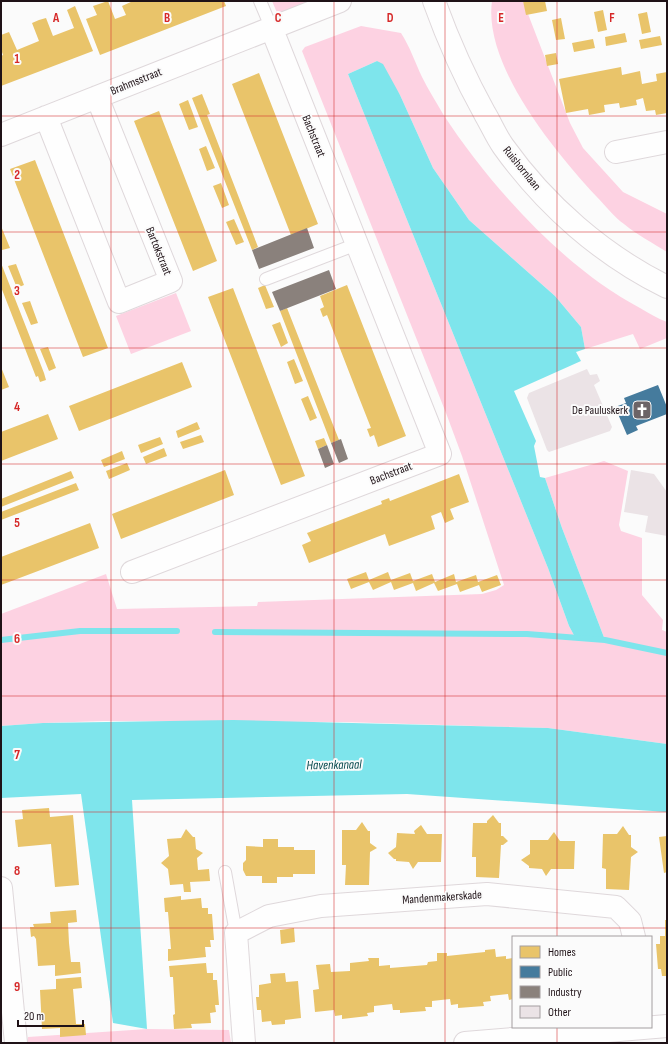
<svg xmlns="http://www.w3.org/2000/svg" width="668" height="1044" viewBox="0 0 668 1044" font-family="'Sofia Sans Condensed',sans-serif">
<rect width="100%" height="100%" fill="#fbfbfb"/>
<!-- green -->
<path fill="#fdd2e2" d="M272,1H313L278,15Z
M492,1H523L570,123L583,148L623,192L667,214V252C653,243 637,235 624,224C614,217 605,205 596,196C555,152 483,65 492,1Z
M361,26L401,33C410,47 415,62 422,77C428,89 436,102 443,114C490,186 564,268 640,308C649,313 658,319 667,322V338L640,349L633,334L585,349L581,327L555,296L469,220L433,168L400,95L377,61L348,74L548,568L569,626L575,637L605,640L562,528L545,478L604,461L628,471L619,525L621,531L642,538V595L663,620L662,630L667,632V744L548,728L343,722L104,721L43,723L1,726V614L106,574L117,609L257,606L258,602L482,594L496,590L504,585L462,456L446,413L302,51L305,47Z
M176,293L191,331L131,354L116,316Z
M147,1029L229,1030L231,1043H27L28,1037Z"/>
<!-- water -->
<path fill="#7ee5ec" d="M377,61L383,64L400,95L433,168L469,220L555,296L581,327L585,349L576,352L581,361L514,391L536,441L534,446L540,477L545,478L562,528L605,640L575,637L569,626L548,568L348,74Z
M233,720L548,728L667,744V812L407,794L132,800L147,1029L113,1023L81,794L1,798V726L43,723Z"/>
<!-- homes -->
<path fill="#e9c46a" d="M108,1L115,19L126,15L122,6L133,1H224L226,6L100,55L86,19L97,15L93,6Z
M523,1H545L547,11L526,15Z
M75,6L93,51L1,86V56L3,55L1,49V35L9,32L17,50L39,41L32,23L39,20L46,18L53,36L74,28L67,10Z
M603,10L607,30L598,32L594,12Z
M647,12L651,32L642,34L638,14Z
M561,18L565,39L556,40L552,20Z
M625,33L627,42L606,46L605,37Z
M660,36L662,45L641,49L639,40Z
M593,39L595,48L574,52L572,43Z
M556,53L558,64L547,66L545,55Z
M621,67L622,75L640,71L642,84L657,81L656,74L667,72V113L656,115L655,110L646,111L643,98L636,100L637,105L620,108L619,103L604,105L605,112L589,115L588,109L566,113L559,79Z
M259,73L318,224L291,235L232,84Z
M202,94L210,114L207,115L258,247L252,250L192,98Z
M188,100L198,127L189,130L179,104Z
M159,111L217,261L193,271L134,121Z
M206,146L215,168L207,171L199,149Z
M35,160L108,348L83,357L10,169Z
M221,183L229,205L222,208L213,186Z
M234,219L244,242L236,245L226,222Z
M1,226L10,248L2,250L1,247Z
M1,263L44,373L46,380L40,382L38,376L36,377L1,287Z
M16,264L24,285L17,288L8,266Z
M265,285L274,307L266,309L258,288Z
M347,285L406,436L378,447L374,435L370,437L367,429L371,428L356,390L327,315L323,317L320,309L324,307L320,296Z
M233,288L305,476L281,485L208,297Z
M30,301L38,323L31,325L22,303Z
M287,308L339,440L331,443L280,311Z
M280,322L288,343L281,347L272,325Z
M48,347L56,368L49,371L40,349Z
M294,359L303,381L295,384L287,362Z
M182,362L192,387L79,431L69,406Z
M1,367L9,387L1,390Z
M308,396L317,418L310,421L301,399Z
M48,414L58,439L1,461V432Z
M197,422L200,429L178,438L176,431Z
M201,435L204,442L183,449L180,442Z
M160,437L163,444L141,453L138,445Z
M324,438L327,445L318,449L315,441Z
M164,448L167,456L146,464L143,457Z
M122,451L125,459L104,467L101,460Z
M127,463L130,470L109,479L106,471Z
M225,470L234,495L121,539L112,514Z
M71,471L74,478L1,507V499Z
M459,474L469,502L450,509L454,519L445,523L441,512L431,516L435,529L389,546L385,534L309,563L302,545L311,541L307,533L382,504L381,501L389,498L390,501Z
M76,483L79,490L1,520V512Z
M90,523L99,548L1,585V557Z
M366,572L369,580L388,572L391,580L410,573L413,581L432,574L435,582L454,574L456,582L476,575L478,582L497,575L501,585L482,592L479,585L460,592L457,584L438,591L434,583L416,591L413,583L394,590L391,582L373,590L369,582L351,589L347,579Z
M49,808L50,817L73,815L79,885L55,887L51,844L18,847L15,820L23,819L22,810Z
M493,815L499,823H501V836H503L508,841L503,845H501L499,878L476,877V857H472L473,823H487V821Z
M362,822L368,831H370V843L377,848L370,852L369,885H345L346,865H342V830H356Z
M421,825L427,834H442L441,862H418L413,869L409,862L396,861V859H394L388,853L396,847L397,833L415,834L414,831Z
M623,826L629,835H631V847L638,852L631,857L629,890L606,889V869L602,868L603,834H617Z
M186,829L193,837H195L196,849L203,853L197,858L198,870L209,869L210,881L190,882L191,892H184L183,884L170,885L168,869L161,863L169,856L167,839L181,838Z
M554,832L560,841H575L574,869H551L546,876L542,869L529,868V866L521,860L530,854V840H548Z
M667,836V872L664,873L659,837Z
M263,839H278V847H294V850H315V874H293V877H277V883H262V876H246L243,870V863L246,860V846L263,847Z
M181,896V900L201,898L202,908H208V914H212L214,940H210L211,947H205L206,957L168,961V949H171L168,912H165L164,898Z
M76,910L77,922L68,923L69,943L71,962H80L81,973L55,976V965L38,966L36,939L34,936L31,937L30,927H34L33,924L51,923L50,912Z
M665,920H667V976H662L661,969H658L656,944H660V936H665Z
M294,928L295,942L281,944L280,930Z
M495,949L496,957L506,956V959L513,958V999L509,1000L508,994L490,996L491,1001L483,1002L484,1006L458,1008V1004L451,1005L450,999L432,1001V1007H425L426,1011L400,1013V1010H393L392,1004L374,1006V1012L367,1013L368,1016L342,1019V1015L335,1016L334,1010L315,1012L313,990L319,989L316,965L330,964L331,972L350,971V963L369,961L368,958H379V966L390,965V968L427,965L428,962L437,961V953H447V956L485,952V950Z
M206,963L207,973H213V980H217L219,1005H215L216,1012L210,1013L211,1023L191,1024L192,1028L174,1029L173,1015L175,1014L173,977H170L169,966Z
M285,973L286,982L298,981L301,1018L285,1020V1024L272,1025L271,1021L262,1022L261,1010H257L256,997H259V985L271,983L270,974Z
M81,977L82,988L73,989L76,1024H85L86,1035L60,1037V1028L42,1029L40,990L56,989V979Z"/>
<!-- public -->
<path fill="#457b9d" d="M658,385L667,407V414L636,426L638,430L627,435L615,407L626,403L624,398Z"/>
<!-- industry -->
<path fill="#8a817c" d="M307,228L314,248L259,269L252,250Z
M329,270L336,289L280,311L272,292Z
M341,439L348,459L339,463L331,443Z
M327,445L334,464L325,468L318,449Z"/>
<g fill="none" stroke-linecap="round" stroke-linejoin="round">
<!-- stream -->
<path stroke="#7ee5ec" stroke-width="6" d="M215,632L527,634L605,640L667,653
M1,640L80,631H177"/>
</g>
<!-- building -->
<path fill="#ebe3e6" d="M587,369L590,375L597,374L600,381L594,385L612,427L610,431L549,452L547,450L527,398L529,393Z
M631,470L654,474L667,492V536L645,532L648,516L624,512Z"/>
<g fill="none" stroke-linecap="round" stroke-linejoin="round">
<defs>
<path id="service" d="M260,1L271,27
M266,279L357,244
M225,872L236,933"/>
<path id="minor" d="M46,117L119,302L171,281L97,97
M1,135L340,1
M616,152L667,142
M132,572L440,454L271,27
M1,888L16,1043
M244,1043L236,933L269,916L321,906L487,894L616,907L630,921L634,937
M465,1043L667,1026"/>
<path id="secondary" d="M434,1C448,40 465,78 485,114C491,124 496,136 503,146C545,205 602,255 667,287"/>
</defs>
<!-- service casing -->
<use href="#service" stroke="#dfd8db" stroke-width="14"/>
<!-- minor casing -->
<use href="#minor" stroke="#dfd8db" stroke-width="24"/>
<!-- secondary casing -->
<use href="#secondary" stroke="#dfd8db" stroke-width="24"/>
<!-- service -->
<use href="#service" stroke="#fefefe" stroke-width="12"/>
<!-- minor -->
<use href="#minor" stroke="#fefefe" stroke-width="22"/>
<!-- secondary -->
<use href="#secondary" stroke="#fefefe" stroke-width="22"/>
</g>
<!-- grid -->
<path fill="none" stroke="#d62828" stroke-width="1" stroke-opacity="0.55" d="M111,1V1043M223,1V1043M334,1V1043M445,1V1043M557,1V937M1,116H667M1,232H667M1,348H667M1,464H667M1,580H667M1,696H667M1,812H667M1,928H667M557,1027V1043"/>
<!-- icons -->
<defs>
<symbol id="church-square" viewBox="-11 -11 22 22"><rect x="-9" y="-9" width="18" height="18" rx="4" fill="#6c6467" stroke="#fbfbfb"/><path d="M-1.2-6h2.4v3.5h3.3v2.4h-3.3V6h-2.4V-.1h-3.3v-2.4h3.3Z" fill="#fff"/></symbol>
</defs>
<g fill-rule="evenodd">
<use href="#church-square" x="631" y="399" width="22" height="22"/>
</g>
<g text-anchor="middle" stroke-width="4" stroke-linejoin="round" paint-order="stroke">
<!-- street labels -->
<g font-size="12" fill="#1f1217" stroke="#fbfbfb">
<text transform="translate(136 81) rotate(-22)" y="4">Brahmsstraat</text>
<text transform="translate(314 136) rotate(68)" y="4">Bachstraat</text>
<text transform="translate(522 168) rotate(51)" y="4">Ruishornlaan</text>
<text transform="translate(159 251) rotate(68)" y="4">Bartokstraat</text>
<text transform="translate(391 473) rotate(-21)" y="4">Bachstraat</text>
<text transform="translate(442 897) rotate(-4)" y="4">Mandenmakerskade</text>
</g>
<!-- poi labels -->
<g font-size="12" fill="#1f1217" stroke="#fbfbfb" text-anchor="end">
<text x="628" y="414">De Pauluskerk</text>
</g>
<!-- water labels -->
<g font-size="13" font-style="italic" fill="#03474c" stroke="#fbfbfb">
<text transform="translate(334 764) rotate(-1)" y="5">Havenkanaal</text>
</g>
</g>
<g font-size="13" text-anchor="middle" font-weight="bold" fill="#d62828" stroke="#fbfbfb" stroke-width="4" stroke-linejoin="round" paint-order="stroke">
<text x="56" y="22">A</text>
<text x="167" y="22">B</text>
<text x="278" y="22">C</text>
<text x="390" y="22">D</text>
<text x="501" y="22">E</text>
<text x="612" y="22">F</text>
<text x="17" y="63">1</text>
<text x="17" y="179">2</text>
<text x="17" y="295">3</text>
<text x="17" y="411">4</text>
<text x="17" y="527">5</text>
<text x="17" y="643">6</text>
<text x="17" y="759">7</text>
<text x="17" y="875">8</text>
<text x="17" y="991">9</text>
</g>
<!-- border -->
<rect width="668" height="1044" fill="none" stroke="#1f1217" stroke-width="4"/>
<!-- legend -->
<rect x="512" y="936" width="140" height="92" fill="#fbfbfb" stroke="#a39ea0"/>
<rect x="520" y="946" width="20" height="12" fill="#e9c46a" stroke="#a39ea0"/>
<text x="548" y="956" font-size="12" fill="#1f1217">Homes</text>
<rect x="520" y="966" width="20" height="12" fill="#457b9d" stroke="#a39ea0"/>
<text x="548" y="976" font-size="12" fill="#1f1217">Public</text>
<rect x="520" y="986" width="20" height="12" fill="#8a817c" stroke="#a39ea0"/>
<text x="548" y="996" font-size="12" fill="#1f1217">Industry</text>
<rect x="520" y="1006" width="20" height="12" fill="#ebe3e6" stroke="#a39ea0"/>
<text x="548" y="1016" font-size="12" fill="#1f1217">Other</text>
<!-- scale -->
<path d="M18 1020v6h65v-6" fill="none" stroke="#1f1217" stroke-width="2"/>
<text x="24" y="1020" font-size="12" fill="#1f1217" stroke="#fbfbfb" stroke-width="3" paint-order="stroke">20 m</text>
</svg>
